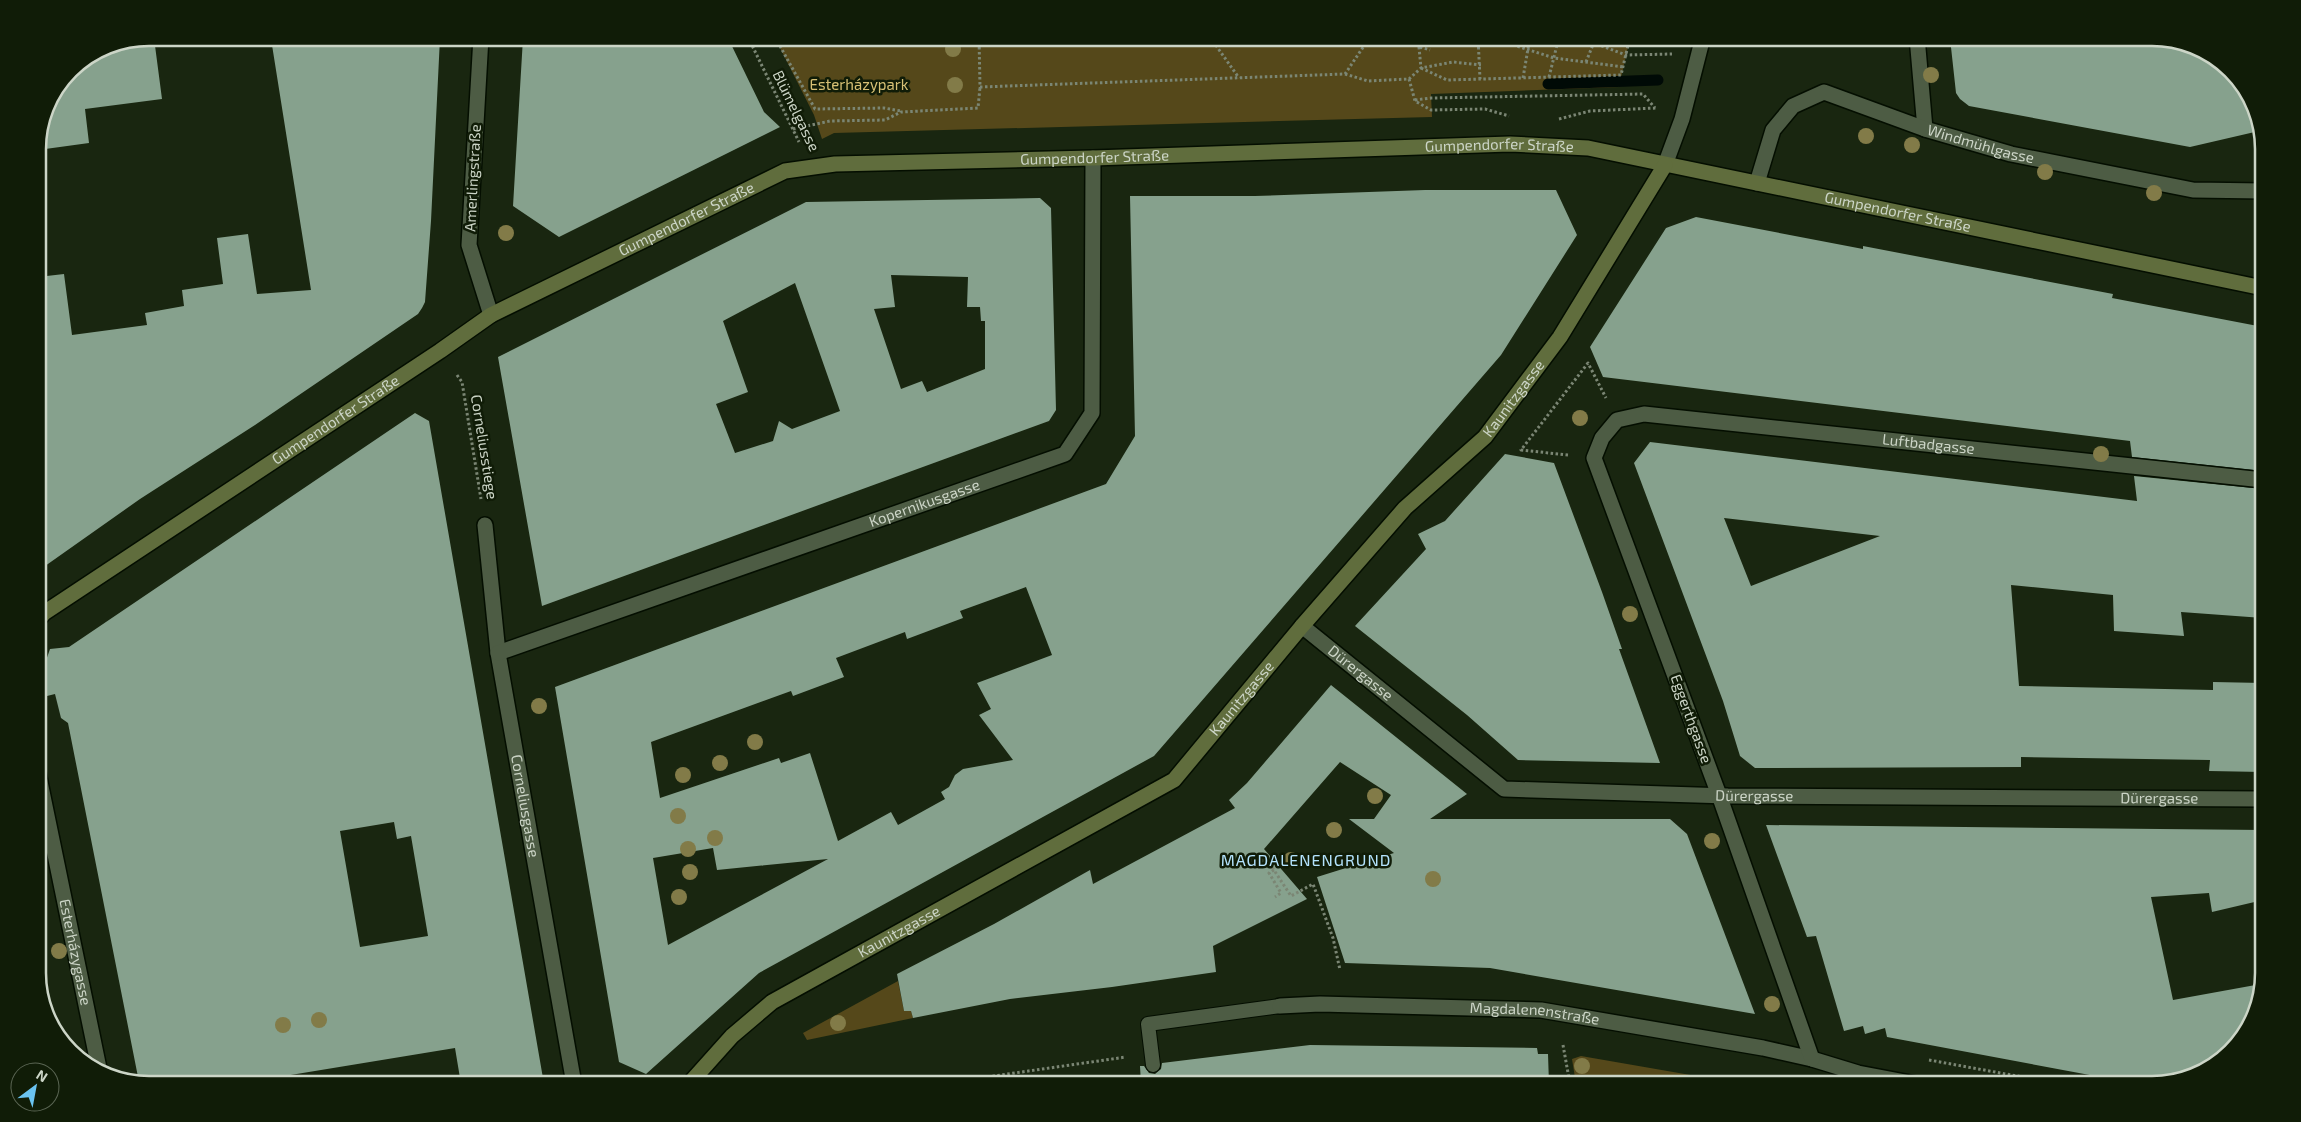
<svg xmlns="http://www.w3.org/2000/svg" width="2301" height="1122" viewBox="0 0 2301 1122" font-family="'Exo 2',sans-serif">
<rect width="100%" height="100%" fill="#192610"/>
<!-- green -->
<path fill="#55481a" d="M775,38H1630L1619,87L1431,94L1432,117L834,133L822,139L814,115Z
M898,981L904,1011H911L913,1018L807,1040L803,1033Z
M1581,1056L1702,1077L1704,1084H1576L1572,1059Z"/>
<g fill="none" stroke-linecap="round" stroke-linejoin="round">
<!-- stream -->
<path stroke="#000a06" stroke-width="11" d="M1548,84L1658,80"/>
</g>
<!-- building -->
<path fill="#86a18d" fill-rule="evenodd" d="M154,38L162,99L85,109L89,143L38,150L49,100L70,70L107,46Z
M324,38H440L431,221L425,302L422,308L418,314L255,425L140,499L38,571V277L64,274L72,335L147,325L145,313L184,306L182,290L223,284L217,238L248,234L257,294L311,290L272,45Z
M523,38H728L764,112L780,127L559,237L513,206Z
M1950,38H2152L2201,49L2245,87L2259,131L2190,147L1969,106L1960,99L1956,93Z
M1425,190H1556L1577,235L1501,355L1154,756L759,973L646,1074L619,1062L555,687L1106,484L1135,436L1130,196H1255ZM1026,587L1052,655L977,683L991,709L979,715L1013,760L963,769L955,775L949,787L941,792L945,799L898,825L891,812L838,841L810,753L781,763L779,758L660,798L651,742L791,691L793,696L844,677L836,658L905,632L907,639L963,618L960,611ZM713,848L717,870L828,859L668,945L653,858Z
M1040,198L1051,208L1056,410L1049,421L542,606L498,357L806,202ZM891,275L968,277L967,307H980L981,321H985V369L927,392L922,381L901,389L874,309L895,307ZM795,283L840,411L792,429L779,421L773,441L735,453L716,404L748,392L723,321Z
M1696,217L1863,249V246L2113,294L2112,298L2263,327V471L2132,457L2130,441L1603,377L1590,347L1666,228Z
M415,413L429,421L544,1084H461L455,1048L236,1084H149L139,1082L68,723L61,718L55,694L47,696L42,672L50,649L69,647ZM394,822L397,839L411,836L428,936L360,947L340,831Z
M1650,442L2137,501L2134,476L2263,489V618L2181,612L2184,636L2114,631L2113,595L2011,585L2019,686L2213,690V682L2263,683V772L2209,771L2210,760L2021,757V767L1755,768L1740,756L1723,701L1634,463ZM1724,518L1880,536L1751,586Z
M1505,454L1554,463L1602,592L1622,649H1619L1660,763L1518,760L1467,715L1355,626L1426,549L1418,534L1445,521Z
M1331,685L1467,794L1430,819H1670L1687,834L1755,1014L1490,968L1345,963L1317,877L1394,853L1349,819H1374L1391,795L1340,762L1264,849L1307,899L1213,946L1216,972L1112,987L1010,999L913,1018L911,1011H904L897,974L994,924L1090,870L1093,884L1235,808L1229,800L1247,783Z
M1766,825L2263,830V900L2212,912L2209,893L2151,897L2173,1000L2261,984L2252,1022L2214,1066L2152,1084H2138L1887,1037L1885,1028L1865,1034L1863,1026L1844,1031L1816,936L1807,937Z
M1310,1045L1537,1048L1538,1054H1548L1549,1084H1141L1140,1066H1144L1149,1073L1155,1074L1161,1069L1162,1063Z"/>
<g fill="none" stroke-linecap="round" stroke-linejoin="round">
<defs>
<path id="lane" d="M1153,1065L1148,1024L1280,1006"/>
<g id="street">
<path d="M481,37L469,245L491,315"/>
<path d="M1917,37L1925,129"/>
<path d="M1665,165L1682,119L1703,37"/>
<path id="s1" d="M1757,183L1773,130L1793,106L1824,92L1925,129L2011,154L2193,190L2263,191"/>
<path id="s2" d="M485,525L498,653L574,1084"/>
<path id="s3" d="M1302,626L1504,789L1728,796L2263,799"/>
<path id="s4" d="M498,653L1065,454L1092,413L1093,158"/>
<path id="s5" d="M38,772L100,1073"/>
<path id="s6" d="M1280,1006L1320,1004L1541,1010L1763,1048L1812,1059L1858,1073L1916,1084"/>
<path id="s7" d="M1812,1059L1719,795L1594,458L1602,438L1617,420L1644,414L2263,480"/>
</g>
<g id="secondary">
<path id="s8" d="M38,620L44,613L440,351L491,315L785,171L835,164L1093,158L1510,144L1588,148L2263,288"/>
<path id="s9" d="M689,1084L732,1036L772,1002L1174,780L1302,626L1405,508L1485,437L1560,337L1665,165"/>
</g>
</defs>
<!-- lane casing -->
<use href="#lane" stroke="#040e00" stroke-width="16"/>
<!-- street casing -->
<use href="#street" stroke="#040e00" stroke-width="18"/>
<!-- secondary casing -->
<use href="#secondary" stroke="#040e00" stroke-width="18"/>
<!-- path -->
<path stroke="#7b8674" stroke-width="3" stroke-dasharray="2.5 2.5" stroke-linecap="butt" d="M748,37L799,142
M775,37L815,109L884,108L901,111
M979,37L980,87L1345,74L1370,37
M1210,37L1239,78
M1418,37L1421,68
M1478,37L1480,79
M1489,37L1554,58L1624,67
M1578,37L1626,55L1672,54
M749,41L756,37
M1471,42L1476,37
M1420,47L1430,50
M1586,62L1596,37
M1421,68L1447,80L1621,75L1630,37
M1345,74L1368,81L1409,79L1421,68L1453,62L1481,65
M1549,77L1559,37
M1523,78L1530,37
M1409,79L1415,101L1431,110L1485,109L1509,116
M1415,100L1431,98L1643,94L1655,108
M1559,119L1590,111L1656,108
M793,129L830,121L885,120L901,112L978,108L980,87
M457,375L462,382L481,499
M1568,455L1521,450L1588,363L1606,398
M1264,855L1291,896L1313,884L1333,938L1340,970
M1274,870L1269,873L1281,893L1275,897
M1563,1045L1570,1084
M1929,1060L2061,1084
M938,1084L1126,1057"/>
<!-- lane -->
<use href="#lane" stroke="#4d5c44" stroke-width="14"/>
<!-- street -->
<use href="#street" stroke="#4d5c44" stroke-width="15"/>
<!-- secondary -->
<use href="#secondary" stroke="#606d3d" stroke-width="15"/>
</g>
<!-- trees -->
<g fill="#827b48">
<circle cx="953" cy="49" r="8"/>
<circle cx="1931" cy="75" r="8"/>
<circle cx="955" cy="85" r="8"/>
<circle cx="1866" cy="136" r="8"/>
<circle cx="1912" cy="145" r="8"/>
<circle cx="2045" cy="172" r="8"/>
<circle cx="2154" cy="193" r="8"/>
<circle cx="506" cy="233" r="8"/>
<circle cx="1580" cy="418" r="8"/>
<circle cx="2101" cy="454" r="8"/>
<circle cx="1630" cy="614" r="8"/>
<circle cx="539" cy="706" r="8"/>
<circle cx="755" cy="742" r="8"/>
<circle cx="720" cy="763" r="8"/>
<circle cx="683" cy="775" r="8"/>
<circle cx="1375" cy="796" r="8"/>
<circle cx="678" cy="816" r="8"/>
<circle cx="1334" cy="830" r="8"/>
<circle cx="715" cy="838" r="8"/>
<circle cx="1712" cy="841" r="8"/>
<circle cx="688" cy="849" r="8"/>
<circle cx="1291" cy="860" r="8"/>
<circle cx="690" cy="872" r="8"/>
<circle cx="1433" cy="879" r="8"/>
<circle cx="679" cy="897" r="8"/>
<circle cx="59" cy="951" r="8"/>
<circle cx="1772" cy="1004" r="8"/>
<circle cx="319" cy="1020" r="8"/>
<circle cx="838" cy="1023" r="8"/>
<circle cx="283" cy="1025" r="8"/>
<circle cx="1582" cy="1066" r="8"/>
</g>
<g text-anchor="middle" stroke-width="5" stroke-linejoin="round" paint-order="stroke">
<!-- park labels -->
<g font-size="15" fill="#d7c175" stroke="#101c07">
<text x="859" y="90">Esterházypark</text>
</g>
<!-- street labels -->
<g font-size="15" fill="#ccd5c7" stroke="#101c07">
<text transform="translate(796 111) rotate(64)" y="5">Blümelgasse</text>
<text dy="5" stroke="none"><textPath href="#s1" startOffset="286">Windmühlgasse</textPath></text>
<text dy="5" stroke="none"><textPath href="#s8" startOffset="1589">Gumpendorfer Straße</textPath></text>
<text dy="5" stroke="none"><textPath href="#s8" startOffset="1184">Gumpendorfer Straße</textPath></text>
<text transform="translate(473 178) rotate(-87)" y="5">Amerlingstraße</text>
<text dy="5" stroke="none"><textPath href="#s8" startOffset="1994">Gumpendorfer Straße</textPath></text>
<text dy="5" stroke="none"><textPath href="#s8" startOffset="764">Gumpendorfer Straße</textPath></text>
<text dy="5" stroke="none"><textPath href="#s9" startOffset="1088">Kaunitzgasse</textPath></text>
<text dy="5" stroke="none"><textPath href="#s8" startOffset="359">Gumpendorfer Straße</textPath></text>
<text dy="5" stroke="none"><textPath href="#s7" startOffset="998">Luftbadgasse</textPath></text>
<text transform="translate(484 447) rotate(81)" y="5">Corneliusstiege</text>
<text dy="5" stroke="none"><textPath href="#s4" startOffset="452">Kopernikusgasse</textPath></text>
<text dy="5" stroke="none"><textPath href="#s3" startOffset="75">Dürergasse</textPath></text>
<text dy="5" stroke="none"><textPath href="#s9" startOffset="682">Kaunitzgasse</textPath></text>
<text transform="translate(1691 719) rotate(70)" y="5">Eggerthgasse</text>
<text dy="5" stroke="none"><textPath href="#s3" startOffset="510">Dürergasse</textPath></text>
<text dy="5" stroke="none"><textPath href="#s3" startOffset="915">Dürergasse</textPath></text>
<text dy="5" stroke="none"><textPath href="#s2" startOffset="284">Corneliusgasse</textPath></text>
<text dy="5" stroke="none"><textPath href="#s9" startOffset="262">Kaunitzgasse</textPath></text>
<text dy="5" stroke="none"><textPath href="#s5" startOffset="184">Esterházygasse</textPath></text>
<text dy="5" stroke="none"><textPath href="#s6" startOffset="255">Magdalenenstraße</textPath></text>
</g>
<!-- neighbourhood labels -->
<g font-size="16" letter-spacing="1" fill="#b4e3fd" stroke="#101c07">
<text x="1306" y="866">MAGDALENENGRUND</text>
</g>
</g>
<!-- crop -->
<path d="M0 0H2301V1122H0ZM149 46H2152A103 103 0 0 1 2255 149V973A103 103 0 0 1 2152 1076H149A103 103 0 0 1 46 973V149A103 103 0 0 1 149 46Z" fill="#101c07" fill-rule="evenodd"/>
<path fill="none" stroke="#ccd5c7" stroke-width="2.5" d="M149 46H2152A103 103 0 0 1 2255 149V973A103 103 0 0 1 2152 1076H149A103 103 0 0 1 46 973V149A103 103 0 0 1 149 46Z"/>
<!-- north arrow -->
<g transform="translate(35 1087) rotate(32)"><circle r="24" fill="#101c07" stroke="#5b6654"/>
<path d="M0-4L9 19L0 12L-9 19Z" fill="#6ac3f1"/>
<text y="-8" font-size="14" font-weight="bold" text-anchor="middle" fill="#ccd5c7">N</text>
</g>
</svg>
